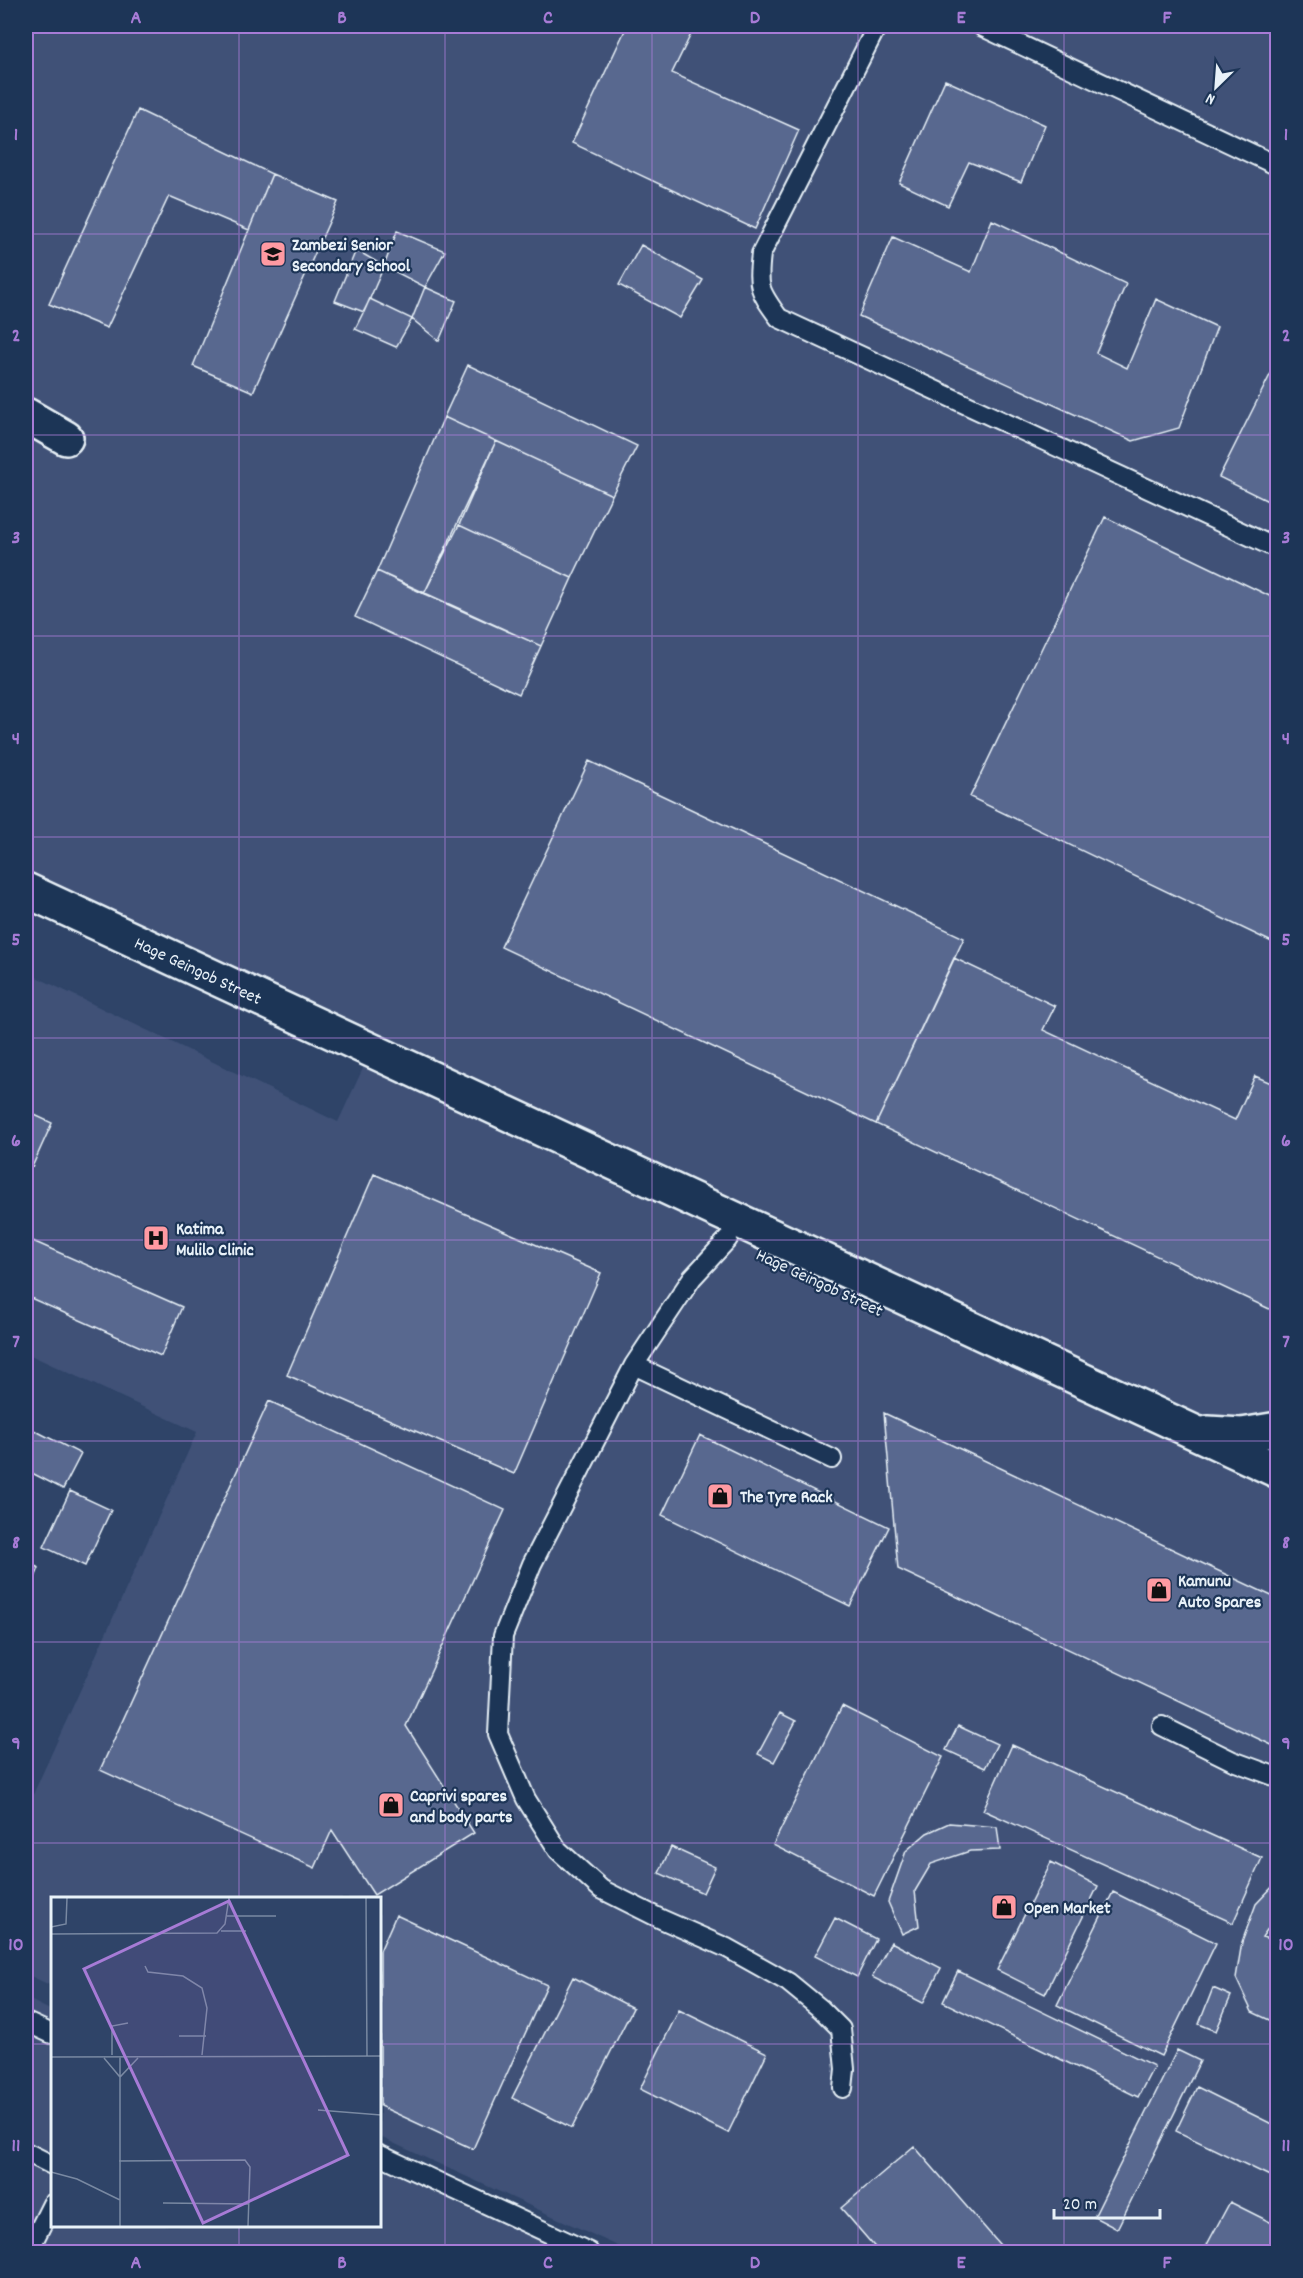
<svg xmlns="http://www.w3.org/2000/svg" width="1303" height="2278" viewBox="0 0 1303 2278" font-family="Dekko,sans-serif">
<rect width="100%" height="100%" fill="#2f4468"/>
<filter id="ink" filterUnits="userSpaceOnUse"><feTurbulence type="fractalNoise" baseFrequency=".0167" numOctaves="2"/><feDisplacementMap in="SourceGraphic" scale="12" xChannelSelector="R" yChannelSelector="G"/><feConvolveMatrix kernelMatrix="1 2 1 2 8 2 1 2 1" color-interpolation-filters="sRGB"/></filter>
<g filter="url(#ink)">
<!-- built -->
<path fill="#3f5177" d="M26,26H1277V2252H631L380,2137V1898H52V1986L26,1974V1810L197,1432L26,1353V972L338,1122L371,1051L26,890Z
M26,1998L52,2011V2226H380V2157L585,2252H26Z"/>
<!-- building -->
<path fill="#59678f" stroke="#e8f1f8" stroke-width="1.5" d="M627,26H695L672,73L799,130L755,229L572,143Z
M945,80L1045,125L1021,182L969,162L948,206L899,183Z
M138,110L272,174L249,230L169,196L107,328L49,304Z
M272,174L338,202L253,392L193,366Z
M992,220L1126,284L1096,353L1127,368L1156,299L1217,327L1179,428L1133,441L859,316L893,237L971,272Z
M397,231L445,251L425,287L384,266Z
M641,245L703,280L680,318L619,285Z
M356,250L384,266L364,312L335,301Z
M425,287L456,301L439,341L412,319Z
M370,299L412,319L396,347L355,329Z
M1278,359V506L1219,477Z
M468,365L637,446L612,495L444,417Z
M444,417L496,441L424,594L377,571Z
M496,441L612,495L572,578L459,525Z
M1105,517L1278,600V945L970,797Z
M459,525L572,578L541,646L424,594Z
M377,571L541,646L519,694L355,617Z
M589,761L964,938L876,1124L501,947Z
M954,958L1055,1006L1043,1030L1235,1120L1255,1076L1278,1086V1313L876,1124Z
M26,1111L52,1123L32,1167L26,1164Z
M374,1174L601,1273L514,1474L287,1375Z
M26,1238L182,1307L161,1356L26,1296Z
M269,1401L505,1510L406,1726L474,1833L374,1895L332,1830L315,1868L100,1770Z
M884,1413L1278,1599V1748L898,1569Z
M26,1426L81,1454L63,1489L26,1470Z
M700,1435L889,1527L850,1606L662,1515Z
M70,1491L111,1510L85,1566L44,1547Z
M26,1562L39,1568L29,1592L26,1591Z
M842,1706L943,1757L874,1896L773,1845Z
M780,1713L796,1721L774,1762L758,1754Z
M958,1726L997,1744L985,1768L946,1750Z
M1012,1745L1262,1858L1233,1923L983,1810Z
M949,1823L997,1827L1000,1850L970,1851L931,1864L915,1891L919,1926L902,1934L888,1902L906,1851L927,1833Z
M671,1847L715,1867L703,1893L659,1873Z
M1051,1862L1098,1886L1045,1994L997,1970Z
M1278,1881V1914L1262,1937L1278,1941V2024L1252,2012L1236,1978L1242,1942L1256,1904Z
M1113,1892L1216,1943L1161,2056L1057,2005Z
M396,1915L547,1985L473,2149L380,2106V1951Z
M835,1918L876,1939L857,1977L815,1956Z
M891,1942L941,1968L923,2003L872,1977Z
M958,1971L1154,2066L1138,2097L943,2002Z
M573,1977L633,2008L572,2128L512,2098Z
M1213,1988L1231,1996L1216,2031L1199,2024Z
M679,2010L767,2053L728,2133L640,2089Z
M1177,2050L1200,2061L1117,2229L1094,2217Z
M1197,2087L1278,2127V2180L1176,2131Z
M914,2146L1006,2252H879L841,2208Z
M1230,2202L1278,2226V2252H1203Z"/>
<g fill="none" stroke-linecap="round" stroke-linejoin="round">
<defs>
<path id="service" d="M877,26L761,254C757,287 759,291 779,318L1278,549
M981,26L1278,166
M728,1239L692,1278L634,1365L532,1564L503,1636L498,1734L526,1799L558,1850L601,1889L661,1919L727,1948L788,1982L821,2009L841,2029L845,2069L843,2088
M634,1365L832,1459
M1162,1726L1233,1761L1274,1776L1278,1775
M26,2022L52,2034
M26,2152L52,2165
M380,2155L589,2252
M28,2252L52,2204"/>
<path id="minor" d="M26,415L66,438"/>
<g id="tertiary">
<path id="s1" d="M26,890L1278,1471"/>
<path d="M1208,1433L1242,1435L1278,1429"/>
</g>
</defs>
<!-- service casing -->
<use href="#service" stroke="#e8f1f8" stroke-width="22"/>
<!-- minor casing -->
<use href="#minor" stroke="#e8f1f8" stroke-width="38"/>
<!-- tertiary casing -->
<use href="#tertiary" stroke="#e8f1f8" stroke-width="38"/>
<!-- service -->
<use href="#service" stroke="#1d3557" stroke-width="18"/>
<!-- minor -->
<use href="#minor" stroke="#1d3557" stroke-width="33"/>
<!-- tertiary -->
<use href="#tertiary" stroke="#1d3557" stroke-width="33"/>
</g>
</g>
<!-- grid -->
<path fill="none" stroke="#a77bd6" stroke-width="1.5" stroke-opacity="0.55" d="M239,26V1898M445,26V2252M652,26V2252M858,26V2252M1064,26V2252M26,234H1278M26,435H1278M26,636H1278M26,837H1278M26,1038H1278M26,1240H1278M26,1441H1278M26,1642H1278M26,1843H1278M26,2044H52M380,2044H1278M239,2226V2252"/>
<!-- icons -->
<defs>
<symbol id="school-square" viewBox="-11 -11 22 22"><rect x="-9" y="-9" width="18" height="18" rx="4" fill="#ff9aa2" stroke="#1d3557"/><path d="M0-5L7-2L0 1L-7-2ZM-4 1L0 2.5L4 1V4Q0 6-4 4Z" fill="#111"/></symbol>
<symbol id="hospital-square" viewBox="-11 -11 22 22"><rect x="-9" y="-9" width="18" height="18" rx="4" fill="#ff9aa2" stroke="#1d3557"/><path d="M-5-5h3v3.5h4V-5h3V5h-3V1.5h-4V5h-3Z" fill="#111"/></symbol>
<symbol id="shop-square" viewBox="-11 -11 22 22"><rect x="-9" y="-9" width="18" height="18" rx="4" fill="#ff9aa2" stroke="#1d3557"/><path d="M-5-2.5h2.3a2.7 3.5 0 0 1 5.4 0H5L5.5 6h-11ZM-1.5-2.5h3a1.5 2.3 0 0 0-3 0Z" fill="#111"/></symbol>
</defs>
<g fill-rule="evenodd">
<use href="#school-square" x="258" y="239" width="30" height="30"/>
<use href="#hospital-square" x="141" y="1223" width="30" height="30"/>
<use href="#shop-square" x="705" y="1481" width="30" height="30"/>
<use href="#shop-square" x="1144" y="1575" width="30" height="30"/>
<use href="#shop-square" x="376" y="1790" width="30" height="30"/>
<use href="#shop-square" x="989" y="1892" width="30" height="30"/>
</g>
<g text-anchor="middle" stroke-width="4.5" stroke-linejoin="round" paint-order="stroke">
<!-- poi labels -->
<g font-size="18" font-weight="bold" fill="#e8f1f8" stroke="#1d3557" text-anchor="start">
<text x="292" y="250">Zambezi Senior<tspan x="292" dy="21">Secondary School</tspan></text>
<text x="176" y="1234">Katima<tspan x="176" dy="21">Mulilo Clinic</tspan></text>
<text x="740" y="1502">The Tyre Rack</text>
<text x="1178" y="1586">Kamunu<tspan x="1178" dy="21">Auto Spares</tspan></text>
<text x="410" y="1801">Caprivi spares<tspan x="410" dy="21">and body parts</tspan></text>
<text x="1024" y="1913">Open Market</text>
</g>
<!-- street labels -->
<g font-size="18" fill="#e8f1f8" stroke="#1d3557">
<text dy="6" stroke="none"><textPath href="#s1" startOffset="190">Hage Geingob Street</textPath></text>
<text transform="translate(820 1282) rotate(25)" y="6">Hage Geingob Street</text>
</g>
</g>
<!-- overview -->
<g transform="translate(51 1897)">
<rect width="330" height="330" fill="#2f4468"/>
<path fill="none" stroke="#7989a2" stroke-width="1.5" d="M315,1L316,160M176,19H225M0,30L15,27L16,1M170,34H195M0,37L166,36L174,27L178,1M94,69L97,75L132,79L151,91L156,111L151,158M128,139H155M61,158V129L77,126M0,160L330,159M53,161L69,180L87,161M267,213L330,218M68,264L194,263L199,270L197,329M0,275L26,282L69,303M112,306L198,307M69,329V160"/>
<path fill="#a77bd6" fill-opacity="0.15" stroke="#a77bd6" stroke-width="3" d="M178,4L297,258L152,326L33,72Z"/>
<rect width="330" height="330" fill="none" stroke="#e8f1f8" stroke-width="3"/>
</g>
<!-- margin -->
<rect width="1303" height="2278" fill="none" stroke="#1d3557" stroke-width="66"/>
<!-- north arrow -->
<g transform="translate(1216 87) rotate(205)" stroke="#1d3557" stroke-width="4.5" paint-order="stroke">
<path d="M0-4.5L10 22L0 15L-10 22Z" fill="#e8f1f8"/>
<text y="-9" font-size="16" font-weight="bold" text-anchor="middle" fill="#e8f1f8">N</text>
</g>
<!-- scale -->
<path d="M1054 2209v9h106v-9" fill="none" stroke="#e8f1f8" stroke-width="3"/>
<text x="1063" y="2209" font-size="18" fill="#e8f1f8" stroke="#1d3557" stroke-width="4.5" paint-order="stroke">20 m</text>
<rect x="33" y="33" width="1237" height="2212" fill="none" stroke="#a77bd6" stroke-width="2"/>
<g font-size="20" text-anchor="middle" font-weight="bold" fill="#a77bd6">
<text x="136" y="23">A</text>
<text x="342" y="23">B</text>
<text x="548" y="23">C</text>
<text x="755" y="23">D</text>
<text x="961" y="23">E</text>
<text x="1167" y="23">F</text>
<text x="16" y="140">1</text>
<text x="1286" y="140">1</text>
<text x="16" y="341">2</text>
<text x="1286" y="341">2</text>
<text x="16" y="543">3</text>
<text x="1286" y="543">3</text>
<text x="16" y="744">4</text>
<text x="1286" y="744">4</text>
<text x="16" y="945">5</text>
<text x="1286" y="945">5</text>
<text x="16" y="1146">6</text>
<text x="1286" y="1146">6</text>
<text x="16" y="1347">7</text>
<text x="1286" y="1347">7</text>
<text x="16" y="1548">8</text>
<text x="1286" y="1548">8</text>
<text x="16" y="1749">9</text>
<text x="1286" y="1749">9</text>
<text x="16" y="1950">10</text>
<text x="1286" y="1950">10</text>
<text x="16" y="2151">11</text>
<text x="1286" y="2151">11</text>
<text x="136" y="2268">A</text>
<text x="342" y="2268">B</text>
<text x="548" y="2268">C</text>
<text x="755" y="2268">D</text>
<text x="961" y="2268">E</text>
<text x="1167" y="2268">F</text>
</g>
</svg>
